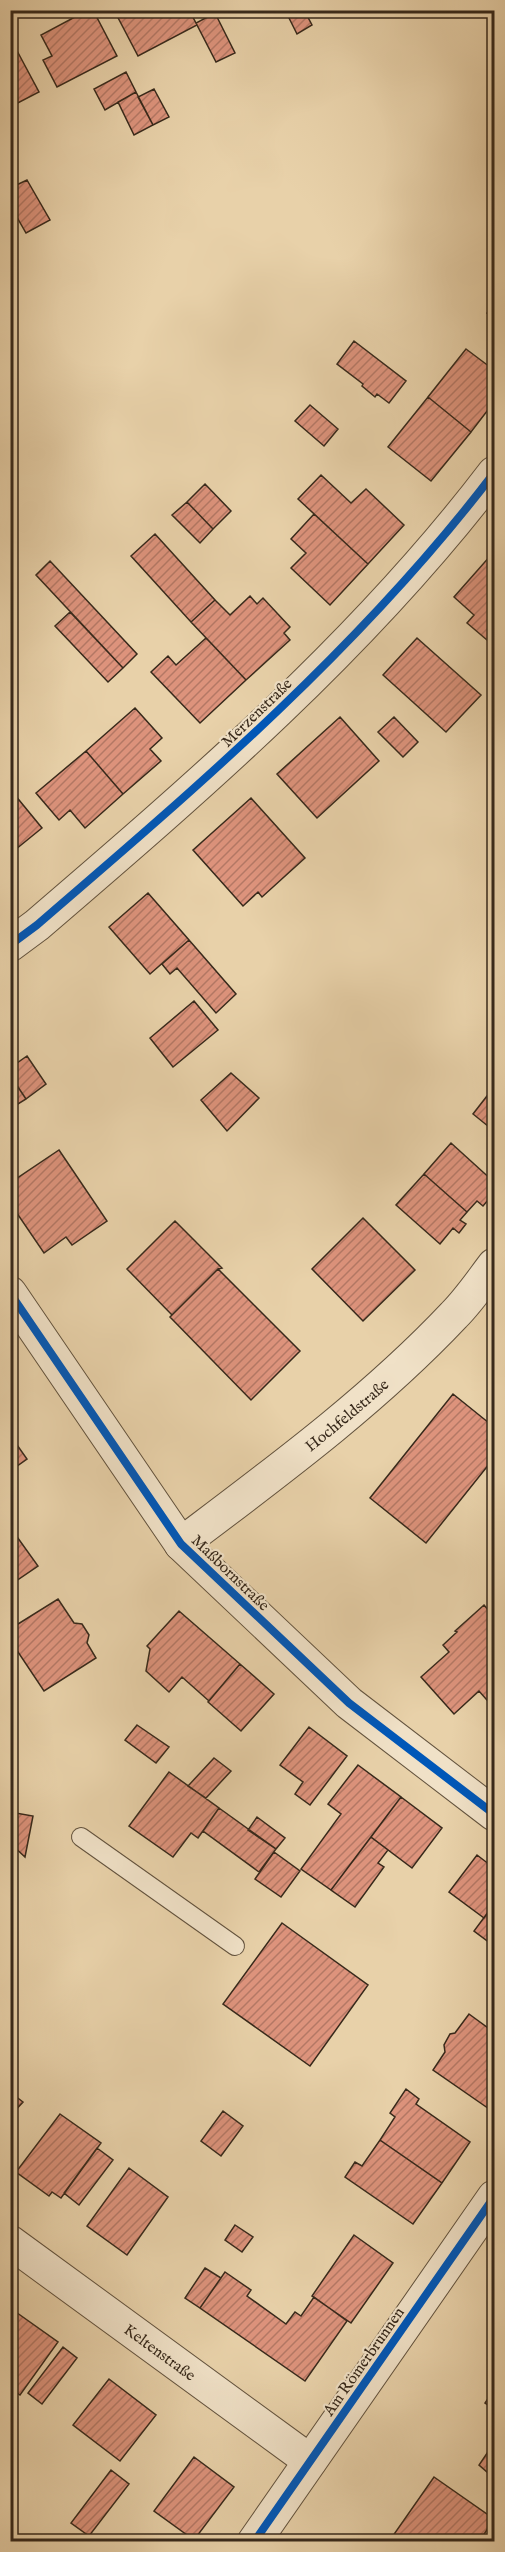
<svg xmlns="http://www.w3.org/2000/svg" width="505" height="2552" viewBox="0 0 505 2552" font-family="'IM FELL English',serif">
<defs>
<pattern id="building-hatch" width="6" height="6" patternUnits="userSpaceOnUse" patternTransform="scale(1.5)"><rect width="6" height="6" fill="#dd937c"/><path d="M-1 1l2-2M0 6l6-6M5 7l2-2" fill="none" stroke="#b47865"/></pattern>
</defs>
<rect width="100%" height="100%" fill="#e8d1a9"/>
<filter id="stains"><feTurbulence type="fractalNoise" baseFrequency=".00333" numOctaves="4"/><feColorMatrix values="0 0 0 0 .2 0 0 0 0 .09 0 0 0 0 .02 0 0 0 .5 -.17"/></filter>
<radialGradient id="worn" r=".72"><stop offset=".6" stop-color="#630" stop-opacity="0"/><stop offset="1" stop-color="#630" stop-opacity=".3"/></radialGradient>
<!-- building -->
<path fill="url(#building-hatch)" stroke="#37291b" stroke-width="1.5" d="M88,10H93L117,56L57,87L43,60L52,56L41,35Z
M114,10H189L197,25L138,56Z
M285,10H304L312,25L297,34Z
M215,13L235,53L216,62L196,23Z
M15,47L39,92L10,107V49Z
M126,72L136,92L105,110L94,89Z
M154,89L169,117L153,125L138,97Z
M136,92L153,125L134,135L118,102Z
M27,180L50,220L26,233L10,205V188Z
M494,303V319L487,313Z
M354,341L406,381L389,403L377,394L375,397L362,386L363,384L337,364Z
M466,349L494,370V402L471,432L428,397Z
M428,397L471,432L431,481L388,447Z
M310,405L338,429L324,446L295,421Z
M321,475L351,503L366,489L404,525L368,564L298,499Z
M205,484L231,511L213,529L187,502Z
M187,502L213,529L200,543L172,515Z
M314,514L368,564L330,605L291,568L306,553L291,539Z
M155,534L215,600L191,622L131,556Z
M491,555L494,558V632L487,640L467,623L474,615L454,597Z
M50,561L137,654L123,668L36,575Z
M250,596L257,604L263,598L290,627L284,633L290,640L246,680L191,622L215,600L230,615Z
M70,612L123,668L108,682L55,626Z
M206,638L246,680L200,723L151,672L168,656L176,665Z
M417,638L481,695L446,732L383,675Z
M135,708L162,738L150,749L161,761L123,794L86,751Z
M340,717L379,761L317,818L277,774Z
M394,717L418,742L403,757L378,732Z
M86,751L123,794L85,828L70,810L59,820L36,793Z
M10,789L42,828L10,854Z
M251,798L305,858L262,897L258,892L243,906L193,850Z
M148,893L189,940L150,974L109,927Z
M189,940L236,994L216,1013L177,968L170,974L162,964Z
M194,1001L218,1030L173,1067L150,1038Z
M27,1056L46,1084L26,1099L10,1075V1068Z
M231,1073L259,1098L227,1131L201,1100Z
M10,1075L26,1099L10,1109Z
M494,1087V1131L473,1114Z
M451,1143L494,1182L490,1187L494,1193L483,1206L477,1201L467,1212L424,1174Z
M59,1150L107,1221L72,1245L66,1237L44,1253L10,1203V1183Z
M424,1174L467,1212L460,1220L466,1224L459,1233L453,1228L440,1244L396,1205Z
M363,1218L415,1270L363,1321L312,1269Z
M175,1221L222,1268L218,1269L172,1315L127,1269Z
M218,1269L300,1351L251,1400L170,1317Z
M453,1394L494,1427V1458L426,1543L370,1498Z
M10,1435L27,1459L10,1471Z
M10,1527L38,1566L10,1585Z
M58,1599L74,1623L82,1624L89,1635L87,1643L96,1658L44,1691L10,1640V1629Z
M484,1605L494,1617V1708L479,1691L454,1714L421,1677L449,1652L443,1645L457,1632L455,1631Z
M179,1611L240,1664L209,1701L182,1677L169,1692L146,1671L150,1649L147,1646Z
M240,1664L274,1694L241,1731L208,1702Z
M137,1725L169,1747L156,1763L125,1740Z
M309,1727L347,1756L310,1805L295,1794L303,1782L280,1765Z
M214,1758L231,1771L206,1798L188,1786Z
M358,1765L401,1797L331,1890L301,1869L341,1814L328,1804Z
M169,1772L219,1808L198,1838L191,1833L173,1857L129,1826Z
M401,1797L442,1828L412,1868L371,1837Z
M219,1808L276,1849L259,1872L203,1831Z
M10,1812L33,1816L25,1857L10,1843Z
M257,1817L285,1838L276,1849L248,1830Z
M371,1837L388,1850L378,1863L384,1867L355,1907L331,1890Z
M274,1852L300,1871L281,1897L255,1879Z
M477,1855L494,1868V1904L484,1918L449,1892Z
M494,1904V1946L474,1931Z
M282,1923L368,1985L310,2066L223,2004Z
M469,2014L491,2030L494,2028V2107L492,2111L433,2070L445,2052L444,2045L450,2034L455,2033Z
M406,2089L419,2099L416,2104L470,2142L442,2183L380,2140L395,2117L390,2113Z
M10,2092L23,2102L10,2116Z
M223,2111L243,2126L221,2156L201,2141Z
M60,2114L101,2143L61,2198L52,2192L49,2196L16,2172Z
M380,2140L442,2183L413,2224L345,2177L355,2162L362,2166Z
M97,2148L113,2160L79,2205L64,2193Z
M129,2168L168,2197L127,2255L87,2226Z
M235,2225L253,2237L242,2252L225,2240Z
M354,2235L393,2263L351,2323L312,2296Z
M205,2268L221,2278L200,2308L185,2298Z
M225,2272L251,2290L247,2296L286,2324L295,2312L301,2316L314,2297L347,2321L305,2381L200,2308Z
M13,2310L58,2342L20,2395L10,2388V2313Z
M63,2347L77,2358L42,2404L28,2393Z
M109,2379L156,2415L120,2461L73,2425Z
M494,2390V2409L485,2403Z
M494,2443V2478L479,2465Z
M194,2457L234,2487L194,2540L154,2511Z
M111,2470L129,2484L89,2536L71,2523Z
M434,2477L494,2519L479,2542L390,2540Z"/>
<g fill="none" stroke-linecap="round" stroke-linejoin="round">
<defs>
<path id="lane" d="M81,1837L235,1946"/>
<g id="street">
<path d="M10,945L37,925C200,785 364,644 494,473"/>
<path d="M10,1293L181,1544L349,1703L494,1814"/>
<path id="s1" d="M181,1544C275,1473 373,1401 454,1315C469,1300 481,1282 494,1265"/>
<path id="s2" d="M10,2242L310,2461"/>
<path d="M254,2542L494,2197"/>
</g>
</defs>
<!-- lane casing -->
<use href="#lane" stroke="#63533e" stroke-width="20"/>
<!-- street casing -->
<use href="#street" stroke="#63533e" stroke-width="35"/>
<!-- lane -->
<use href="#lane" stroke="#f0e1c7" stroke-width="18"/>
<!-- street -->
<use href="#street" stroke="#f0e1c7" stroke-width="33"/>
<defs>
<path id="cycleway" d="M10,945L37,925C200,785 364,644 494,473
M10,1293L181,1544L349,1703L494,1814
M254,2542L494,2197"/>
</defs>
<!-- cycleway casing -->
<use href="#cycleway" stroke="#f0e1c7" stroke-width="11"/>
<!-- cycleway -->
<use href="#cycleway" stroke="#0057b8" stroke-width="8"/>
</g>
<g text-anchor="middle" stroke-width="4.5" stroke-linejoin="round" paint-order="stroke">
<!-- street labels -->
<g font-size="16" fill="#37291b" stroke="#f0e1c7">
<text transform="translate(256 712) rotate(-44)" y="6">Merzenstraße</text>
<text dy="6" stroke="none"><textPath href="#s1" startOffset="210">Hochfeldstraße</textPath></text>
<text transform="translate(231 1572) rotate(44)" y="6">Maßbornstraße</text>
<text dy="6" stroke="none"><textPath href="#s2" startOffset="186">Keltenstraße</textPath></text>
<text transform="translate(363 2361) rotate(-55)" y="6">Am Römerbrunnen</text>
</g>
</g>
<!-- margin -->
<rect width="505" height="2552" fill="none" stroke="#e8d1a9" stroke-width="36"/>
<rect x="12" y="12" width="481" height="2528" fill="none" stroke="#37291b" stroke-width="3"/>
<rect x="18" y="18" width="469" height="2516" fill="none" stroke="#37291b" stroke-width="1.5"/>
<rect width="100%" height="100%" filter="url(#stains)"/>
<rect width="100%" height="100%" fill="url(#worn)"/>
</svg>
